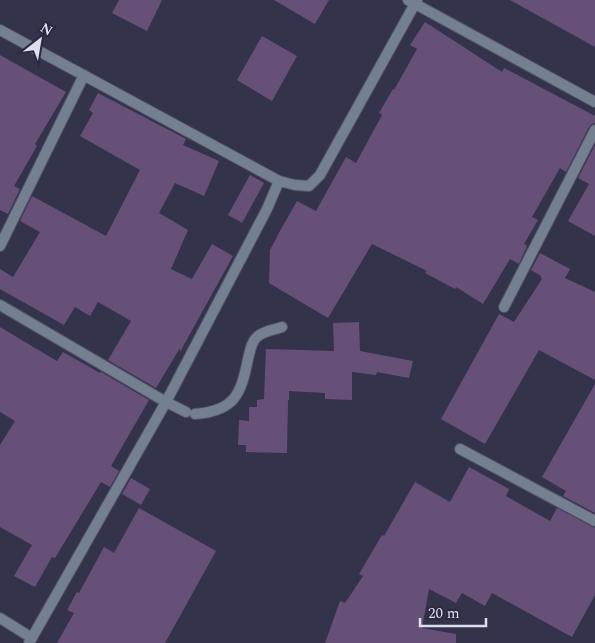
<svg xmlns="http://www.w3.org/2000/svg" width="595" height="643" viewBox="0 0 595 643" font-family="Spectral,serif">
<rect width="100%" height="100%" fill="#34334c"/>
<!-- building -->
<path fill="#665078" d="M119,0H162L147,31L112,13Z
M274,0H329L315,24Z
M510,0H595V47Z
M425,22L502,72L504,68L595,116V123L592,124L589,127L566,172L560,168L532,217L538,220L524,244L527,246L519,264L510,259L483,304L456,287L455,289L425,273L427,271L372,244L328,318L269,283L270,250L280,231L297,201L316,211L346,157L356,163L382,115L379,113L393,89L394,90L417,49L410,45Z
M262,36L297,56L272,101L237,80Z
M0,55L66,92L35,144L37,146L14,186L20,189L8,214L0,210Z
M98,93L186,139L183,145L219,161L204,196L175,183L159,213L188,230L171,269L192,279L212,244L233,256L180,352V348L156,388L108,360L131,321L98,302L90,316L75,307L64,325L0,289V269L13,277L40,232L20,221L32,196L106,236L140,170L80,136L93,113L89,110Z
M595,145V236L568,221L589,184L578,178Z
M250,175L264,183L242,223L228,215Z
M540,253L570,269L565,278L595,292V380L539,350L485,444L441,419L499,314L514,322L542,279L541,278V276L531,270Z
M359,322L360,351L413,361L409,378L377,372L376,375L352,372V400L325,399V393L289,391V400H288L287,453L246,452V445H238L239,420L249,421V407H257V400L264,399L266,349L334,351L333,323Z
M0,327L57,361L63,352L100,373L101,372L149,400L111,466L119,471L110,487L101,482L55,558L52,557L35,587L14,576L32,545L0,527V445L15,421L0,412Z
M595,384V513L563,496L566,491L542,477Z
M469,467L509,489L506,496L550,521L557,508L595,528V595L572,637L492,593L485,606L462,593L456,603L429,589L422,628L456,634V643H325L340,601L345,603L363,576L359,574L382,535L384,536L415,482L450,502Z
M131,478L150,489L141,505L122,494Z
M139,508L216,551L165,643H57L74,613L67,610L77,592L79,593L104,547L114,553Z"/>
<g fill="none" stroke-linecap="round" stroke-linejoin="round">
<defs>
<path id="lane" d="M166,402L186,412
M195,414C235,411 241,394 248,359C250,352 251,342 257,337C263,331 274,330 282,327"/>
<path id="street" d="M408,0L595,102
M0,30L279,181
M0,246L84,75
M0,305L166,402
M504,307L595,130
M460,449L595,521
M0,618L32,638
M29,643L166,402L267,209L279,181L295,185L309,186L320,175L417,0"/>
</defs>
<!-- lane casing -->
<use href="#lane" stroke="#525269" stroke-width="12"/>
<!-- street casing -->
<use href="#street" stroke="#525269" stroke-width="12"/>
<!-- lane -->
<use href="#lane" stroke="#748092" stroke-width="10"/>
<!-- street -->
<use href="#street" stroke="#748092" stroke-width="10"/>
</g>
<!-- north arrow -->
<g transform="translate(40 40) rotate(31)" stroke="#2a2942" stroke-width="4" paint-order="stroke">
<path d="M0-4L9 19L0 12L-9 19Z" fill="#dddeee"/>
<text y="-8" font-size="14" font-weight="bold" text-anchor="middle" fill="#dddeee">N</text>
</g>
<!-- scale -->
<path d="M420 618v8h66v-8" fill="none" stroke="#dddeee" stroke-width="2.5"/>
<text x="428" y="618" font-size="15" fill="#dddeee" stroke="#2a2942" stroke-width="4" paint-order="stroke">20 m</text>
</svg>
